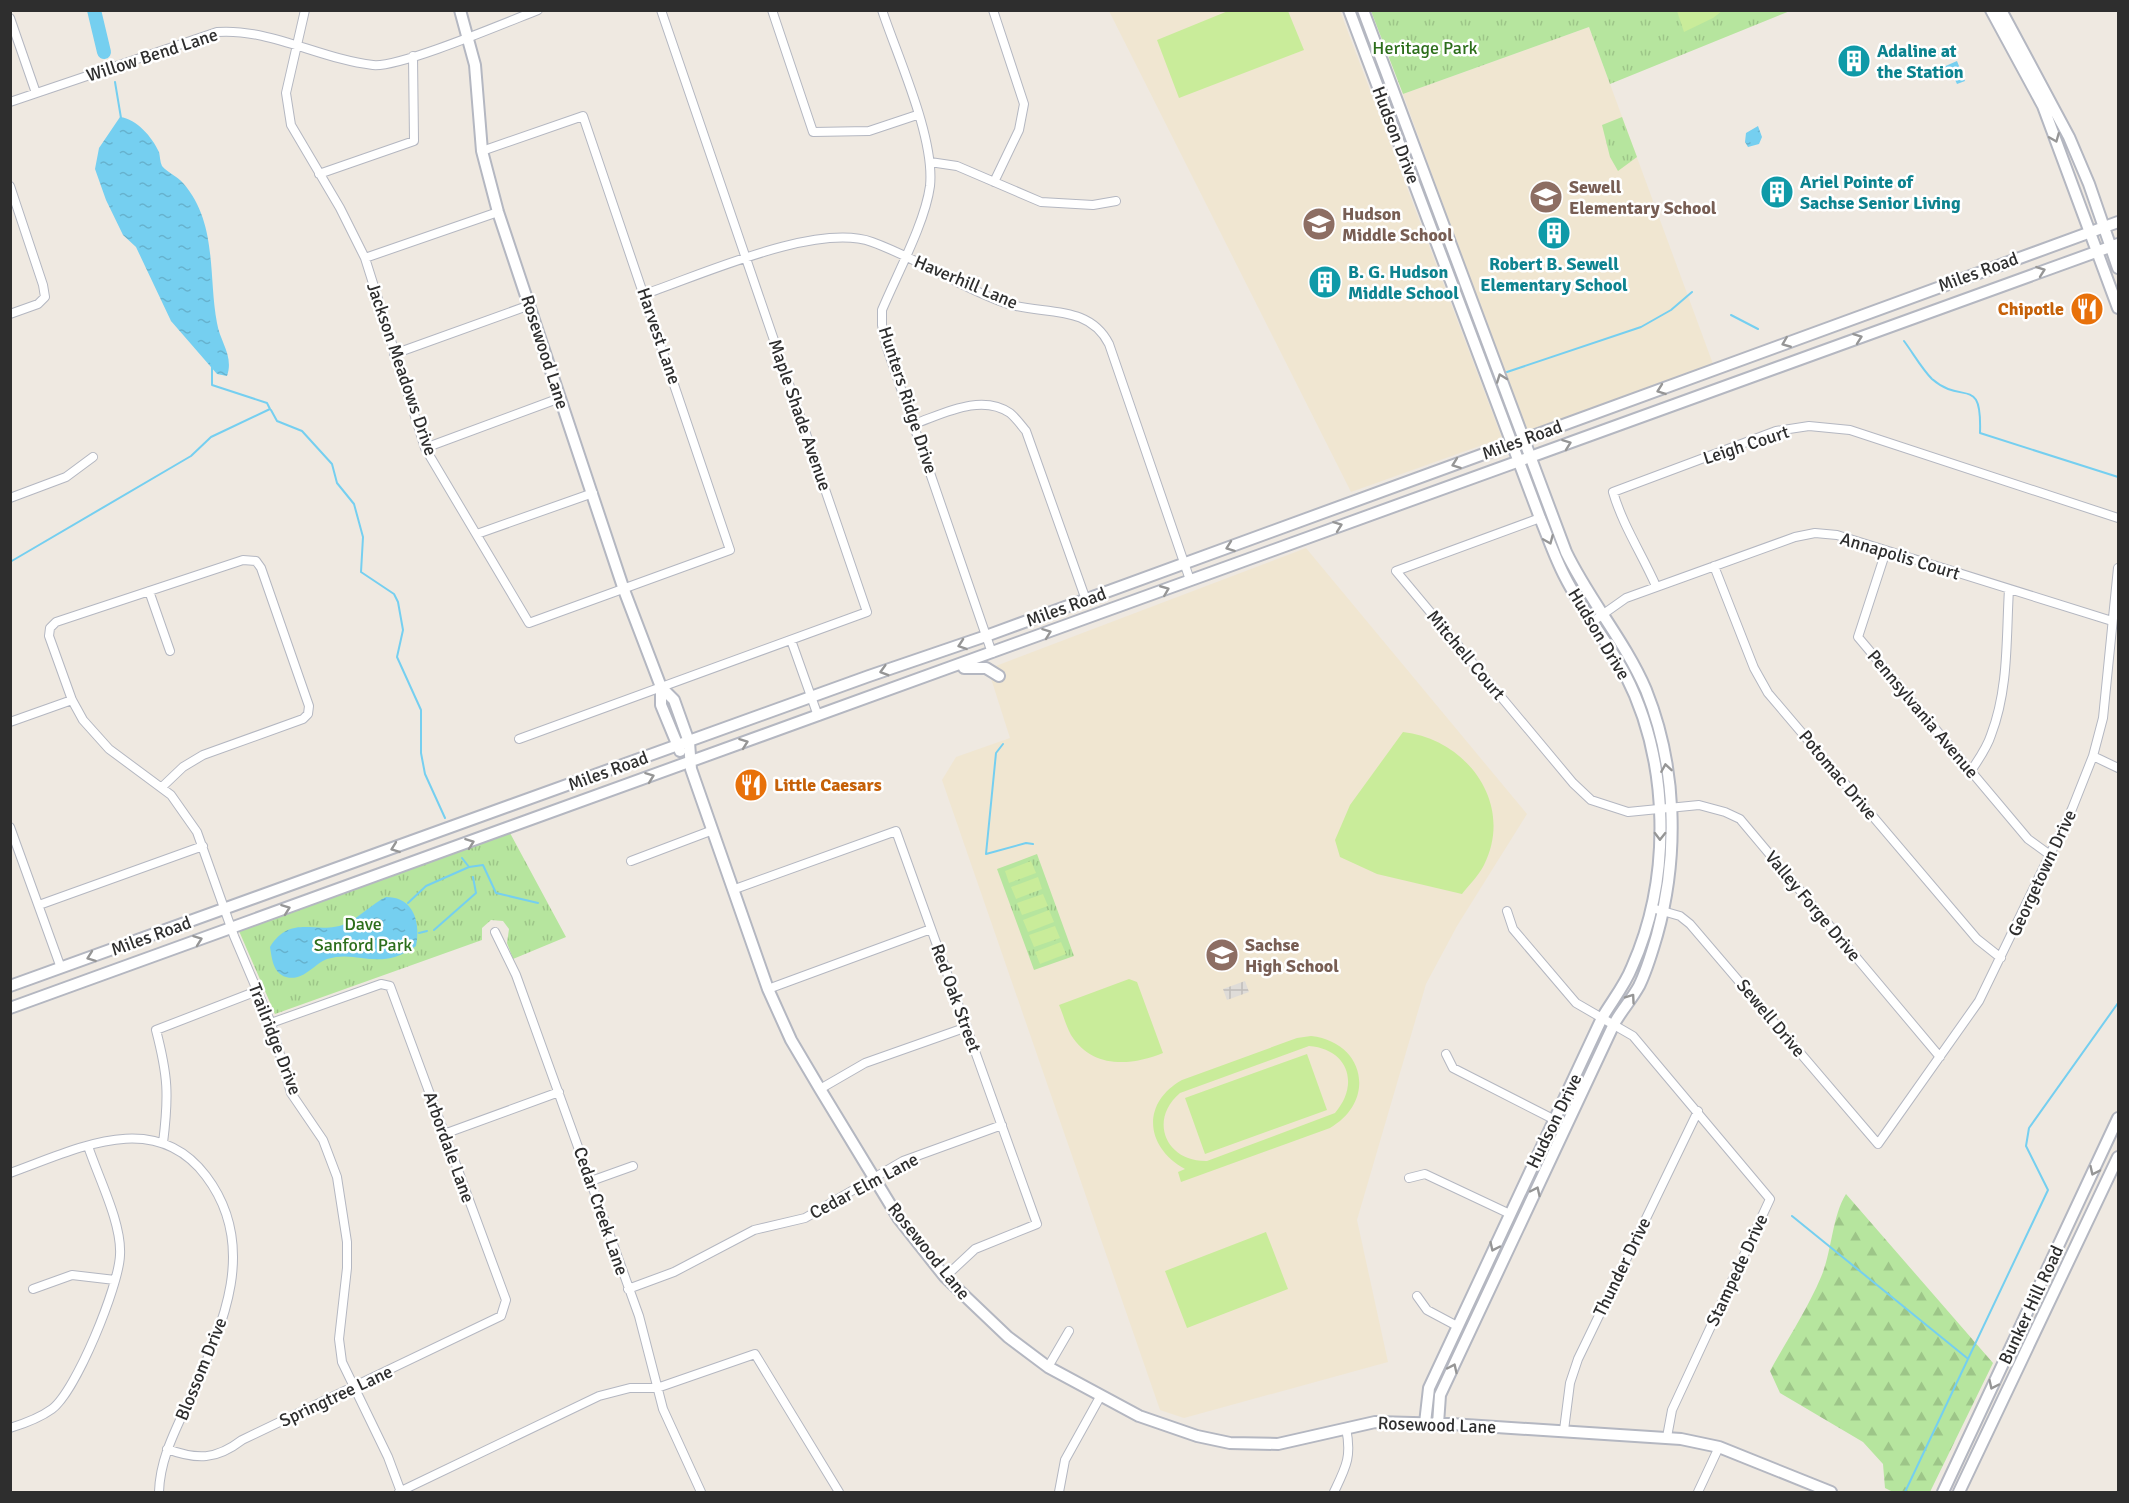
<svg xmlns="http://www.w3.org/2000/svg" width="2129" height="1503" viewBox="0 0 2129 1503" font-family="Signika,sans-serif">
<defs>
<pattern id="forest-firs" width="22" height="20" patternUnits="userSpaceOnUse" patternTransform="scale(1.5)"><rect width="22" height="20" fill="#b6e59e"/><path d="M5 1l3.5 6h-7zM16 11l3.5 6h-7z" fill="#9dc588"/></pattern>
<pattern id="park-tufts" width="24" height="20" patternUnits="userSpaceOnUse" patternTransform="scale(1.5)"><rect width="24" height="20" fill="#b6e59e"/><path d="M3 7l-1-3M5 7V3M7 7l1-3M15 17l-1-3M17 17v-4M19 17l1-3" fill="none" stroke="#9dc588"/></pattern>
<pattern id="plaza-grid" width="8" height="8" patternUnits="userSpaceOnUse" patternTransform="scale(1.5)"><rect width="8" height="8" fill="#dfdcd8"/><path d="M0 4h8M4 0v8" fill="none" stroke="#c0bdba"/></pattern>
<pattern id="water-ripples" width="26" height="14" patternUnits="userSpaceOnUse" patternTransform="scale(1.5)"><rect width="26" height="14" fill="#75cff0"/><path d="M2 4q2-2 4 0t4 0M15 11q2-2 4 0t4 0" fill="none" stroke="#66b2ce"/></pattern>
</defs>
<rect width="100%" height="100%" fill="#efe9e1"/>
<!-- education -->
<path fill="#f0e6d1" d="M1109,11H1340L1502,438L1351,492Z
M1589,27L1713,364L1526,434L1403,94Z
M1306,548L1527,814L1457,926L1426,984L1357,1220L1388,1362L1184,1418L1160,1410L942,780L956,757L1010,738L988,669Z"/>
<!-- forest -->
<path fill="url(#forest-firs)" d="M1846,1194L1993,1363L1930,1492H1893L1885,1488L1883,1464L1863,1442L1780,1393L1770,1371C1787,1340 1807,1310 1821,1277C1832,1252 1832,1216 1846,1194Z"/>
<!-- park -->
<path fill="url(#park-tufts)" d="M1371,11H1790L1610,84L1589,27L1403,94Z
M1622,117L1637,157L1618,171L1610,157L1602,125Z
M510,833L566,937L513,959L507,943L509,929L503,921L491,920L482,928V940L275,1014L239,931Z
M1037,854L1074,956L1034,970L997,869Z"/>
<!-- pitch -->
<path fill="#c9ec9a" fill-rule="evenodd" d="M1228,11H1288L1304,50L1179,98L1157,40Z
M1677,11V10L1722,11L1713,18L1684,32Z
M1403,732C1466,739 1515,803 1484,865C1479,875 1469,885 1462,894L1377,874L1340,857L1335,840L1350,805Z
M1031,861L1036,873L1009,883L1005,871Z
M1038,877L1042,889L1016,899L1011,887Z
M1043,894L1048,906L1022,915L1017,903Z
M1049,910L1054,922L1028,932L1023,920Z
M1055,926L1060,938L1034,947L1029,935Z
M1061,942L1066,954L1040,964L1035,952Z
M1129,979L1137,982L1163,1053C1131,1066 1092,1069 1071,1035C1066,1026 1063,1014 1059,1005Z
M1311,1036C1365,1042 1377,1101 1330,1128L1181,1182L1178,1172L1185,1169C1145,1147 1141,1103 1182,1080L1297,1038ZM1309,1046C1348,1049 1360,1084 1335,1113L1207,1161C1166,1162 1148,1120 1180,1093Z
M1307,1054L1327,1110L1205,1154L1185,1098Z
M1266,1232L1288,1289L1187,1328L1165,1271Z"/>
<!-- plaza -->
<path fill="url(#plaza-grid)" d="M1245,981L1249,992L1227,1000L1223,989Z"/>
<!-- water -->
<path fill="url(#water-ripples)" d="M1957,61L1965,81L1957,84L1951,71L1943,74L1941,68Z
M120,117C137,119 152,137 159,152C160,156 160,162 162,166C167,172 177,176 183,183C218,223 208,276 217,323C220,342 234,356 227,376L217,374L171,321L136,247L123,235L106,200L95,169L99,148Z
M1758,126L1762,137L1759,144L1748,147L1745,142L1746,133Z
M386,897C413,897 421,921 416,946C378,973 359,949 327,959C314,964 303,982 286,977C273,973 272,959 270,947C292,912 318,937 347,923C361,916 372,904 386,897Z"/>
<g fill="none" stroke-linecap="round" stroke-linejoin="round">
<!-- stream -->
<path stroke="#75cff0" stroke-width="2" d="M115,82L121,118
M1731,315L1758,329
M1904,341C1913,353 1922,369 1932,379C1963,406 1982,374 1980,433L2118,477
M1507,372L1641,327L1671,310L1692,292
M271,410L277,421L302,431L332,464L337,483L354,504L363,537L361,572L394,594L398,602L403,630L397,657L421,710V753L425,774L445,818
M10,562L191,456L211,437L270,409L267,403L212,385V366
M1003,744L996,753L986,854L1026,843L1033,844
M469,867L483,865L496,893L538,903
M408,903L426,886L469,867L462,858
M434,930L476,893L473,877
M419,933L427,931
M1792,1216L1967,1358
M1905,1492L2048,1190L2026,1146L2029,1128L2118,1003"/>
<!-- river -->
<path stroke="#75cff0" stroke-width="14" d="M94,10L104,52"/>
<defs>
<path id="street" d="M305,10L286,93L291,125L340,208L365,258L425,448L529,623L730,550L583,116L482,151
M772,10L813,132L869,131L917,115
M882,10C898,58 935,138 930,186C925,223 897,274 882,310V325L886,345L992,653
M993,10L1024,104L1019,130L994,182
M10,18L36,93
M10,102L217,32C269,28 320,59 373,65C399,68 507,22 538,10
M930,162L957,166L1041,202L1093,205L1116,201
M319,174L414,141L413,56
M10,186L43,285L45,297L38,304L10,314
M365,258L498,212
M645,294C701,275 817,222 872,242C919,259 961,288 1008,304C1044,315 1089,304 1109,344L1190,580
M394,354L530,305
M914,424C943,414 981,393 1010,413C1016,418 1021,425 1026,431L1086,600
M425,448L560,398
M10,498L66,477L93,457
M1540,518L1396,571L1573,783L1591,800L1628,812L1699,805L1725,812L1740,819L1940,1057
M477,534L593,493
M1886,551L1858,637L2028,839L2050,855
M1714,566L1754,668L1768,693L1977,939L2001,958
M1656,586C1642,554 1623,526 1613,492L1776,431L1809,426L1850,430L2118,518
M149,591L170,651
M1592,622L1626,598L1795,537L1815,533L1837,535L2112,621
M791,640L818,716
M10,722L72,700
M519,739L867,612L661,10
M2093,756L2118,768
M1971,771C1978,760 1987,748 1991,735C2009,688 2006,638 2009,589
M162,787L183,767L203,755L303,719L308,714L309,706L261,568L256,561L243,560L56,622L50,628L49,636L72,700L83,720L109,749L171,795L197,832L234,936L271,1023L291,1093L323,1140L337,1177L347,1242V1268L339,1339L342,1362L388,1457L401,1492
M10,827L61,968
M631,861L713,830
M735,889L896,831L1037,1224L975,1249L945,1277
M39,905L203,846
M1652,908L1680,916L1690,924L1878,1144L1979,1001L2072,809L2093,756L2103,718L2118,568
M1507,911L1513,929L1576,1003L1633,1036L1770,1199L1672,1410L1667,1437
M495,932L516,975L639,1316L663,1409L701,1492
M768,989L931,929
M1446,1054L1453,1068L1555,1120
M820,1089L865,1063L967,1027
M444,1134L559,1092
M163,1143C169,1095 168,1076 156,1030L257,991
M10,1173C75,1150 154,1107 206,1176C262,1250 219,1333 186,1407C173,1435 160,1461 159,1492
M1409,1178L1425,1174L1510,1214
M591,1181L633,1166
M33,1289L72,1275L115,1280
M628,1289L674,1272L754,1230L805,1218L903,1161L1002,1125
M1417,1296L1427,1310L1457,1326
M1048,1367L1069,1331
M10,1428C23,1424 41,1417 52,1409C76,1391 119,1286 120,1255C122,1223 98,1177 88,1146
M1564,1430L1570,1383L1578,1359L1698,1111
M167,1449C197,1460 216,1460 242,1440L501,1316L506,1300L390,986L381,984L271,1023
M399,1492L599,1396L630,1388H657L755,1354L839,1492
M1059,1492L1065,1460L1100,1397
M1334,1492C1346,1467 1352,1457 1346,1428
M1698,1492L1719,1447"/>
<path id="secondary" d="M460,10L475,65L482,151L498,212L624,590L661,687V705L680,751
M1349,10L1540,518C1548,537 1555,558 1565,577C1582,611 1607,640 1625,674C1670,762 1672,877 1632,967C1625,985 1612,1001 1602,1018L1429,1388L1425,1423
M1363,10L1566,552C1589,600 1625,641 1646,690C1677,767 1679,856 1657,935C1652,952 1647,970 1639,986C1632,999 1621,1011 1614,1024L1440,1395L1438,1424
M1991,10L2043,106L2118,308
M2001,10L2069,137L2089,184L2118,268
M964,668H986L999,676
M661,687L674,700L689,742L691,769L768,989L791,1040L820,1089L899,1219L945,1277L1008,1337L1048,1367L1139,1416L1197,1436L1230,1443L1278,1444L1375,1422L1451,1424L1681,1439L1719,1447L1831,1492
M10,986L869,676L986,636L2118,222
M10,1008L2118,244
M1943,1492L2118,1118
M1959,1492L2118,1157"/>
</defs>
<!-- street casing -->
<use href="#street" stroke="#b4b7c1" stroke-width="10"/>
<!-- secondary casing -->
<use href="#secondary" stroke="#b4b7c1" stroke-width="14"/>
<!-- street -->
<use href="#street" stroke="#fff" stroke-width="8"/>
<!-- secondary -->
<use href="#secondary" stroke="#fff" stroke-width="10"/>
</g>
<!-- one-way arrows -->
<defs><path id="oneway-chevron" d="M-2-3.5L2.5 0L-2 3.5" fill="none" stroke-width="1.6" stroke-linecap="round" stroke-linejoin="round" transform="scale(1.5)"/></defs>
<g stroke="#969696">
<use href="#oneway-chevron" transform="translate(2055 138) rotate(68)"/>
<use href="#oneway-chevron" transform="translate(2041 271) rotate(-20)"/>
<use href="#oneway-chevron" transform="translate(1858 338) rotate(-20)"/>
<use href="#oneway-chevron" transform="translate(1786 343) rotate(158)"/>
<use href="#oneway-chevron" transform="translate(1501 378) rotate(-110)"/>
<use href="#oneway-chevron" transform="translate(1661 390) rotate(160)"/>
<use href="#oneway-chevron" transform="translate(1567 444) rotate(-20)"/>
<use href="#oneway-chevron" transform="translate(1456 464) rotate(160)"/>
<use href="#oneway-chevron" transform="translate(1338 526) rotate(-20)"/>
<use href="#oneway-chevron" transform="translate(1549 540) rotate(67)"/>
<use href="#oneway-chevron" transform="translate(1230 547) rotate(160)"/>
<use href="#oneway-chevron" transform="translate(1165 590) rotate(-22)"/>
<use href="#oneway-chevron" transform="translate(1047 633) rotate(-20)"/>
<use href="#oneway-chevron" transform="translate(962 645) rotate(161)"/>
<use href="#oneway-chevron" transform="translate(884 671) rotate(164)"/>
<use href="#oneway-chevron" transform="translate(744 743) rotate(-20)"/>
<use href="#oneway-chevron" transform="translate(1666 768) rotate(-99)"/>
<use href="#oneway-chevron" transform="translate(650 777) rotate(-20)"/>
<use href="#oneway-chevron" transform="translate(1660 836) rotate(91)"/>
<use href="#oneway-chevron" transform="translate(470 843) rotate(-20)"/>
<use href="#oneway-chevron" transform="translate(395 848) rotate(160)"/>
<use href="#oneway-chevron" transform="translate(286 909) rotate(-20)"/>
<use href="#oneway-chevron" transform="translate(198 940) rotate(-20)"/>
<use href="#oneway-chevron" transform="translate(91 957) rotate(160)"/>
<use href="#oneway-chevron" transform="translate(1631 998) rotate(-55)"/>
<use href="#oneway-chevron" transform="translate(2094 1171) rotate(115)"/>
<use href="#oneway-chevron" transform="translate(1536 1191) rotate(-65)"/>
<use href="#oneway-chevron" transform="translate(1494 1247) rotate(115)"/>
<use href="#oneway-chevron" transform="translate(1453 1368) rotate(-65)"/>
<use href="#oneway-chevron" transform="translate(1993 1385) rotate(115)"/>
</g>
<!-- icons -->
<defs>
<symbol id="building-disc" viewBox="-11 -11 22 22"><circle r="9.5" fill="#0f9aa8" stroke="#fff"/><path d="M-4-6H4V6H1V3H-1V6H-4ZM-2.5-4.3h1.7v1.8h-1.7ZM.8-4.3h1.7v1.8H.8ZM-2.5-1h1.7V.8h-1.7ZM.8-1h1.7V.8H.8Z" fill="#fff"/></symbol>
<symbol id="school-disc" viewBox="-11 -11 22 22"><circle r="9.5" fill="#8d6e63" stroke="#fff"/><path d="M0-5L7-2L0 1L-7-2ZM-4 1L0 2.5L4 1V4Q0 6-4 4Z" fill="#fff"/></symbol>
<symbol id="restaurant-disc" viewBox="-11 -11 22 22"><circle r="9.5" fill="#e8710a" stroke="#fff"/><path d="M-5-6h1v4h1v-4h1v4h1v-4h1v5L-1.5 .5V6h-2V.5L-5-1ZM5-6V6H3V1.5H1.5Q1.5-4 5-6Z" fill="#fff"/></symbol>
</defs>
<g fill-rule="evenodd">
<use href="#building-disc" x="1835" y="42" width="38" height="38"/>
<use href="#building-disc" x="1758" y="173" width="38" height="38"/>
<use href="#school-disc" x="1527" y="178" width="38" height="38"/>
<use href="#school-disc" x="1300" y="205" width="38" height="38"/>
<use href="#building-disc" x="1535" y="214" width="38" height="38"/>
<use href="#building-disc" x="1306" y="263" width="38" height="38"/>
<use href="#restaurant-disc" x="2068" y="290" width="38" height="38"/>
<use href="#restaurant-disc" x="732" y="766" width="38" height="38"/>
<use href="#school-disc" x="1203" y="936" width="38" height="38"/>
</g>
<g text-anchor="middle" stroke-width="5" stroke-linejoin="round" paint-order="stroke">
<!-- park labels -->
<g font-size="18" fill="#2c6e1b" stroke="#fff">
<text x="1425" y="54">Heritage Park</text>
<text x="363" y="930">Dave<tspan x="363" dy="21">Sanford Park</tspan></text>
</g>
<!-- culture labels -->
<g font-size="18" font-weight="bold" fill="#0d838f" stroke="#fff" text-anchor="start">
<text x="1877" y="57">Adaline at<tspan x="1877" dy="21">the Station</tspan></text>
<text x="1800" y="188">Ariel Pointe of<tspan x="1800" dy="21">Sachse Senior Living</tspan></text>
<text x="1554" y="270" text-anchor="middle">Robert B. Sewell<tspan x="1554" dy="21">Elementary School</tspan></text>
<text x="1348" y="278">B. G. Hudson<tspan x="1348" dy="21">Middle School</tspan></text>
</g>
<!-- street labels -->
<g font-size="18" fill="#2e2e2e" stroke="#fff">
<text transform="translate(152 55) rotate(-18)" y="6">Willow Bend Lane</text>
<text transform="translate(1396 135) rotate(69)" y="6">Hudson Drive</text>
<text transform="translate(1978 272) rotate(-20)" y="6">Miles Road</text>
<text transform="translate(966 282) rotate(23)" y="6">Haverhill Lane</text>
<text transform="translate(659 336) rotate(71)" y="6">Harvest Lane</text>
<text transform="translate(545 352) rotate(72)" y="6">Rosewood Lane</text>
<text transform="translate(402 369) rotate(71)" y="6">Jackson Meadows Drive</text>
<text transform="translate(908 400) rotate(72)" y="6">Hunters Ridge Drive</text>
<text transform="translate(800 415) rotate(71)" y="6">Maple Shade Avenue</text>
<text transform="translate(1522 440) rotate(-20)" y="6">Miles Road</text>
<text transform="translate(1746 445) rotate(-18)" y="6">Leigh Court</text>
<text transform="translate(1900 556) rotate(17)" y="6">Annapolis Court</text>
<text transform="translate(1066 607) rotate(-20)" y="6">Miles Road</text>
<text transform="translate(1599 634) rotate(59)" y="6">Hudson Drive</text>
<text transform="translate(1466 655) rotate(50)" y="6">Mitchell Court</text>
<text transform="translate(1923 714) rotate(50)" y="6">Pennsylvania Avenue</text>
<text transform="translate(608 771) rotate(-20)" y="6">Miles Road</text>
<text transform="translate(1838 775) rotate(50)" y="6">Potomac Drive</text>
<text transform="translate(2042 873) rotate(-65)" y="6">Georgetown Drive</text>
<text transform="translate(1813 906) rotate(50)" y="6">Valley Forge Drive</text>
<text transform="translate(151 936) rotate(-20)" y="6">Miles Road</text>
<text transform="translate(956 998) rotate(70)" y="6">Red Oak Street</text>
<text transform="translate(1771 1018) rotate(50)" y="6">Sewell Drive</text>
<text transform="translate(275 1039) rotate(69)" y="6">Trailridge Drive</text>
<text transform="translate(1554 1121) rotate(-64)" y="6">Hudson Drive</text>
<text transform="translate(449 1147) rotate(70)" y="6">Arbordale Lane</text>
<text transform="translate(864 1186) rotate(-28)" y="6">Cedar Elm Lane</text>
<text transform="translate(601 1211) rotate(71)" y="6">Cedar Creek Lane</text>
<text transform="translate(929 1251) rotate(51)" y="6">Rosewood Lane</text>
<text transform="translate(1622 1267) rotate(-64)" y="6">Thunder Drive</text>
<text transform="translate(1737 1270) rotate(-65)" y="6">Stampede Drive</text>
<text transform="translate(2031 1305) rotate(-65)" y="6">Bunker Hill Road</text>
<text transform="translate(201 1369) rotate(-68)" y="6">Blossom Drive</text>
<text transform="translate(336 1396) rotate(-25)" y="6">Springtree Lane</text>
<text transform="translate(1437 1425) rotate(2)" y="6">Rosewood Lane</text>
</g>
<!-- education labels -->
<g font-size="18" font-weight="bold" fill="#785e54" stroke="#fff" text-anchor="start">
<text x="1569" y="193">Sewell<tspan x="1569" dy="21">Elementary School</tspan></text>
<text x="1342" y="220">Hudson<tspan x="1342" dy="21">Middle School</tspan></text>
<text x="1245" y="951">Sachse<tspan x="1245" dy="21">High School</tspan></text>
</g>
<!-- food labels -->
<g font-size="18" font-weight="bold" fill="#c56008" stroke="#fff" text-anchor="end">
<text x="2064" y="315">Chipotle</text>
<text x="774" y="791" text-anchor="start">Little Caesars</text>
</g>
</g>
<!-- border -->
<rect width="2129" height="1503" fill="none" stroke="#2e2e2e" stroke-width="24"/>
</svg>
